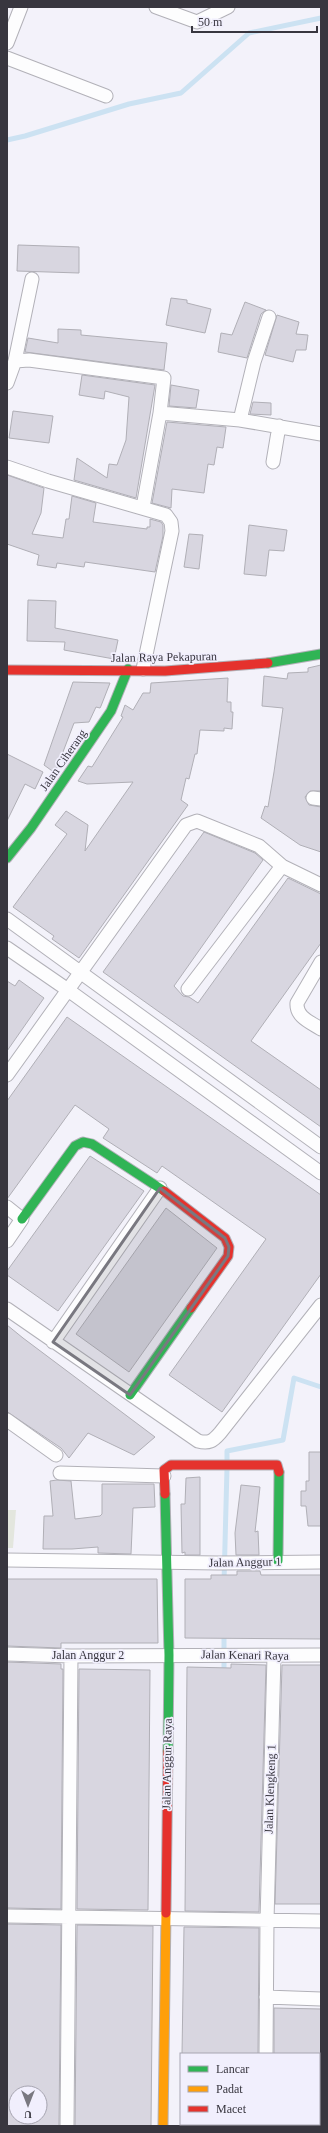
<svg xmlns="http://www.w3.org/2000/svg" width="328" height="2133" viewBox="0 0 328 2133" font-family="'Times New Roman',serif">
<rect width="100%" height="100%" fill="#f3f2fa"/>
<!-- green -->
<path fill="#e3e6de" d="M7,1510H16L13,1548H7Z"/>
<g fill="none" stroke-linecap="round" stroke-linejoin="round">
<!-- stream -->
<path stroke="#cce2f2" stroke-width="5" d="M7,140L25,136L129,104L181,93L249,33L321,18
M227,1460V1451L283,1440L294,1378L321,1387
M224,1582L227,1468
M224,1632V1674
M221,2126V2124"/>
</g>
<!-- building -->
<path fill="#d8d6e0" stroke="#b0afb6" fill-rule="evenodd" d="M18,245L79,247V273L17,271Z
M171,298L187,300V303L211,309L205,333L166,325Z
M245,302L266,310L261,314L247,358L218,352L221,333L232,335Z
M277,315L299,322L296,334L308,335L306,350H296L293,362L265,355Z
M58,329L81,330V335L167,343L164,370L25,352L28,338L58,343Z
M82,375L155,385L136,498L74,480L77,458L107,478L109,464L117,465L126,440L129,397L105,391L104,399L79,395Z
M171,385L199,390L196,408L169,406Z
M253,402L271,403V415L250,414Z
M13,411L53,416L49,443L9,438Z
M167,422L226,427L223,448L217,447L214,465L208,464L204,493L172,489L171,508L152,503Z
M7,475L44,488L41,513L32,534L63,538L66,519H69L72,496L96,503L93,522L147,529V527H150V519L161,522L163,525V536L155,572L85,562L84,567L57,563L56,568L37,565L39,555L7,544Z
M249,525L287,530L284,551L269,550L266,576L244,574Z
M189,534L203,535L199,569L184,567Z
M28,600L56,601L55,628L118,640L114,659L64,650L65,642L27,641Z
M321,665V791H310L305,797L309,805L321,807V852L300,845L261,818L265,806L268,807L274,772L283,708L262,706L264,676L287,679L288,673L308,672V668Z
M228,678L227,702H231V712H233L232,729L224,728V731L200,730L197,754H195L189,779L186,778L181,800L188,805L79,958L52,939L54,936L13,907L67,834L55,825L66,811L88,825L85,851L133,782L87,784L78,781L88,766L92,767L123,717L121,716L125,705L133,710L143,693H150L151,683Z
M73,682L110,683L101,706L100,708L96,707L89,722L74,723L55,773L44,765Z
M7,754L43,772L35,789L25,784L7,821Z
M204,832L255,853L263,860L174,986L183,996L189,997L198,1003L288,878L321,894V943L251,1041L321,1090V1127L103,972Z
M19,980L44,998L7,1051V981L15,986Z
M67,1017L321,1195V1274L222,1412L169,1375L266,1239L162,1166L157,1173L103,1138L109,1129L75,1105L7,1199V1101Z
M90,1156L144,1191L58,1311L7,1275V1271Z
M166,1208L217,1248L129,1372L76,1334Z
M7,1325L23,1338L155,1437L134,1455L88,1433L69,1458L61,1448L9,1413L7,1411Z
M309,1452H321V1526H308L306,1506H301V1491H306V1481H309Z
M200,1477V1555H185V1552L182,1553L181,1504H185L186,1478Z
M57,1480L71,1481L75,1519L100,1516L102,1514V1484H154L155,1507L133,1508L131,1554L98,1553V1547L72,1549H43L44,1516H53L50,1481Z
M241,1485L260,1487L255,1532L258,1531L259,1555H236L235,1533Z
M237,1571H260L261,1575H321V1639L185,1638V1579H211V1575H237Z
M7,1579H157L158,1643H61V1648L7,1646Z
M7,1662L61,1664V1669H63L61,1909L7,1908Z
M231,1664L266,1665L259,1912L185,1911L187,1667L231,1668Z
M282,1665H321V1904H275Z
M79,1669L150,1670L148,1910L77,1909Z
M7,1924L61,1925L59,2126H7ZM16,2093H40V2117H16Z
M77,1925L153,1926L151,2126H75Z
M184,1927L259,1928L258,2054H182Z
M274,2008L321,2009V2054H274Z"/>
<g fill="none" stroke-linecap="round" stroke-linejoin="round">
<defs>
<path id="street" d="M156,7L197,22L228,7
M7,43L21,7
M7,58L106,96
M15,361L29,360L164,378L160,413L240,420L321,434
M7,383L15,361L32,279
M240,420L254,362L269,317
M273,462L279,426
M7,467L48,481L166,515L171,522L172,531L143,669
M143,507L160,413
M313,798L321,799
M7,919L321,1147
M7,948L68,990L321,1173
M321,962L297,1003C296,1017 310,1022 321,1029
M188,989L282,866
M7,1075L186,825L197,821L259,846L282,866L321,885
M7,1207L22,1219L7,1241
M7,1309L198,1441C209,1444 213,1441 220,1433L321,1305
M53,1342L160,1188
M7,1420L56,1455
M60,1473L164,1476
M7,1560L218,1563L321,1562
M7,1654L71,1656L321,1655
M7,1916L321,1921
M266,1997L321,1999
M266,2054L267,1921L274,1656
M267,2124V2126
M67,2126L71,1656"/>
<path id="fast" d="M268,663L321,654
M7,858L31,828L111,711L128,669
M22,1219L75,1146L83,1142L92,1144L164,1191
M130,1395L191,1308
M165,1494L169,1655L168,1751
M278,1561L279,1472"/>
<path id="slow" d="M163,2126L166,1913"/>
<path id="jam" d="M7,670L165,671L268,663
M164,1191L225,1238L229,1247L228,1256L191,1308
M165,1494L164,1470L171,1465H277L279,1472
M166,1913L168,1751"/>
</defs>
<!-- street casing -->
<use href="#street" stroke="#b2b1b8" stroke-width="15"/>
<!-- fast casing -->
<use href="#fast" stroke="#b2b1b8" stroke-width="11"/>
<!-- slow casing -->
<use href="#slow" stroke="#b2b1b8" stroke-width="11"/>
<!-- jam casing -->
<use href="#jam" stroke="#b2b1b8" stroke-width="11"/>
<!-- street -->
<use href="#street" stroke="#fdfdfe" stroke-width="13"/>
<!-- fast -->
<use href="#fast" stroke="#30b455" stroke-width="9"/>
<!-- slow -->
<use href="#slow" stroke="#ff9f0a" stroke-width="9"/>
<!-- jam -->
<use href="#jam" stroke="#e5322d" stroke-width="9"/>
</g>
<!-- marked area -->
<path fill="#797880" fill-opacity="0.2" stroke="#797880" stroke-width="3" stroke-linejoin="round" d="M160,1188L225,1238L229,1247L228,1256L130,1395L53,1342Z"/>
<g text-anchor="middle" stroke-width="3.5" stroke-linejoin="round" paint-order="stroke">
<!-- street labels -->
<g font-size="12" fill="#38363f" stroke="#f1effd">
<text transform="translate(164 657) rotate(-1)" y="4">Jalan Raya Pekapuran</text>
<text transform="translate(63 760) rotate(-55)" y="4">Jalan Ciherang</text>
<text transform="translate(245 1562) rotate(-1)" y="4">Jalan Anggur 1</text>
<text x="88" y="1659">Jalan Anggur 2</text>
<text transform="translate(245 1655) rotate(1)" y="4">Jalan Kenari Raya</text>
<text transform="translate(167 1764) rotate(-89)" y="4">Jalan Anggur Raya</text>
<text transform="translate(270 1789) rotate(-88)" y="4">Jalan Klengkeng 1</text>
</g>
</g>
<!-- border -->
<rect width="328" height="2133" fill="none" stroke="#38363f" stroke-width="16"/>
<!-- legend -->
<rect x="180" y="2053" width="140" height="72" fill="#f1effd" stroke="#a7a5b1"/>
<rect x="188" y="2066" width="20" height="6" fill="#30b455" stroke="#a7a5b1"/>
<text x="216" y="2073" font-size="12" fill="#38363f">Lancar</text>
<rect x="188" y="2086" width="20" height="6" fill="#ff9f0a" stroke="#a7a5b1"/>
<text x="216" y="2093" font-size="12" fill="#38363f">Padat</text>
<rect x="188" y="2106" width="20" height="6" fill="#e5322d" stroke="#a7a5b1"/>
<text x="216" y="2113" font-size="12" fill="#38363f">Macet</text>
<!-- north arrow -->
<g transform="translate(28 2105) rotate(180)"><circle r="19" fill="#f1effd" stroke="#a7a5b1"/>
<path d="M0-3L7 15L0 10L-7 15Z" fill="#797880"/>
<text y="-6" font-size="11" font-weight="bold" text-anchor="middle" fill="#38363f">U</text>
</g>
<!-- scale -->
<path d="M192 26v6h125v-6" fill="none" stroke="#38363f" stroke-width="2"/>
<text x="198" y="26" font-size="12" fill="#38363f" stroke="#f1effd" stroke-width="3" paint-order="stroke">50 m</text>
</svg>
